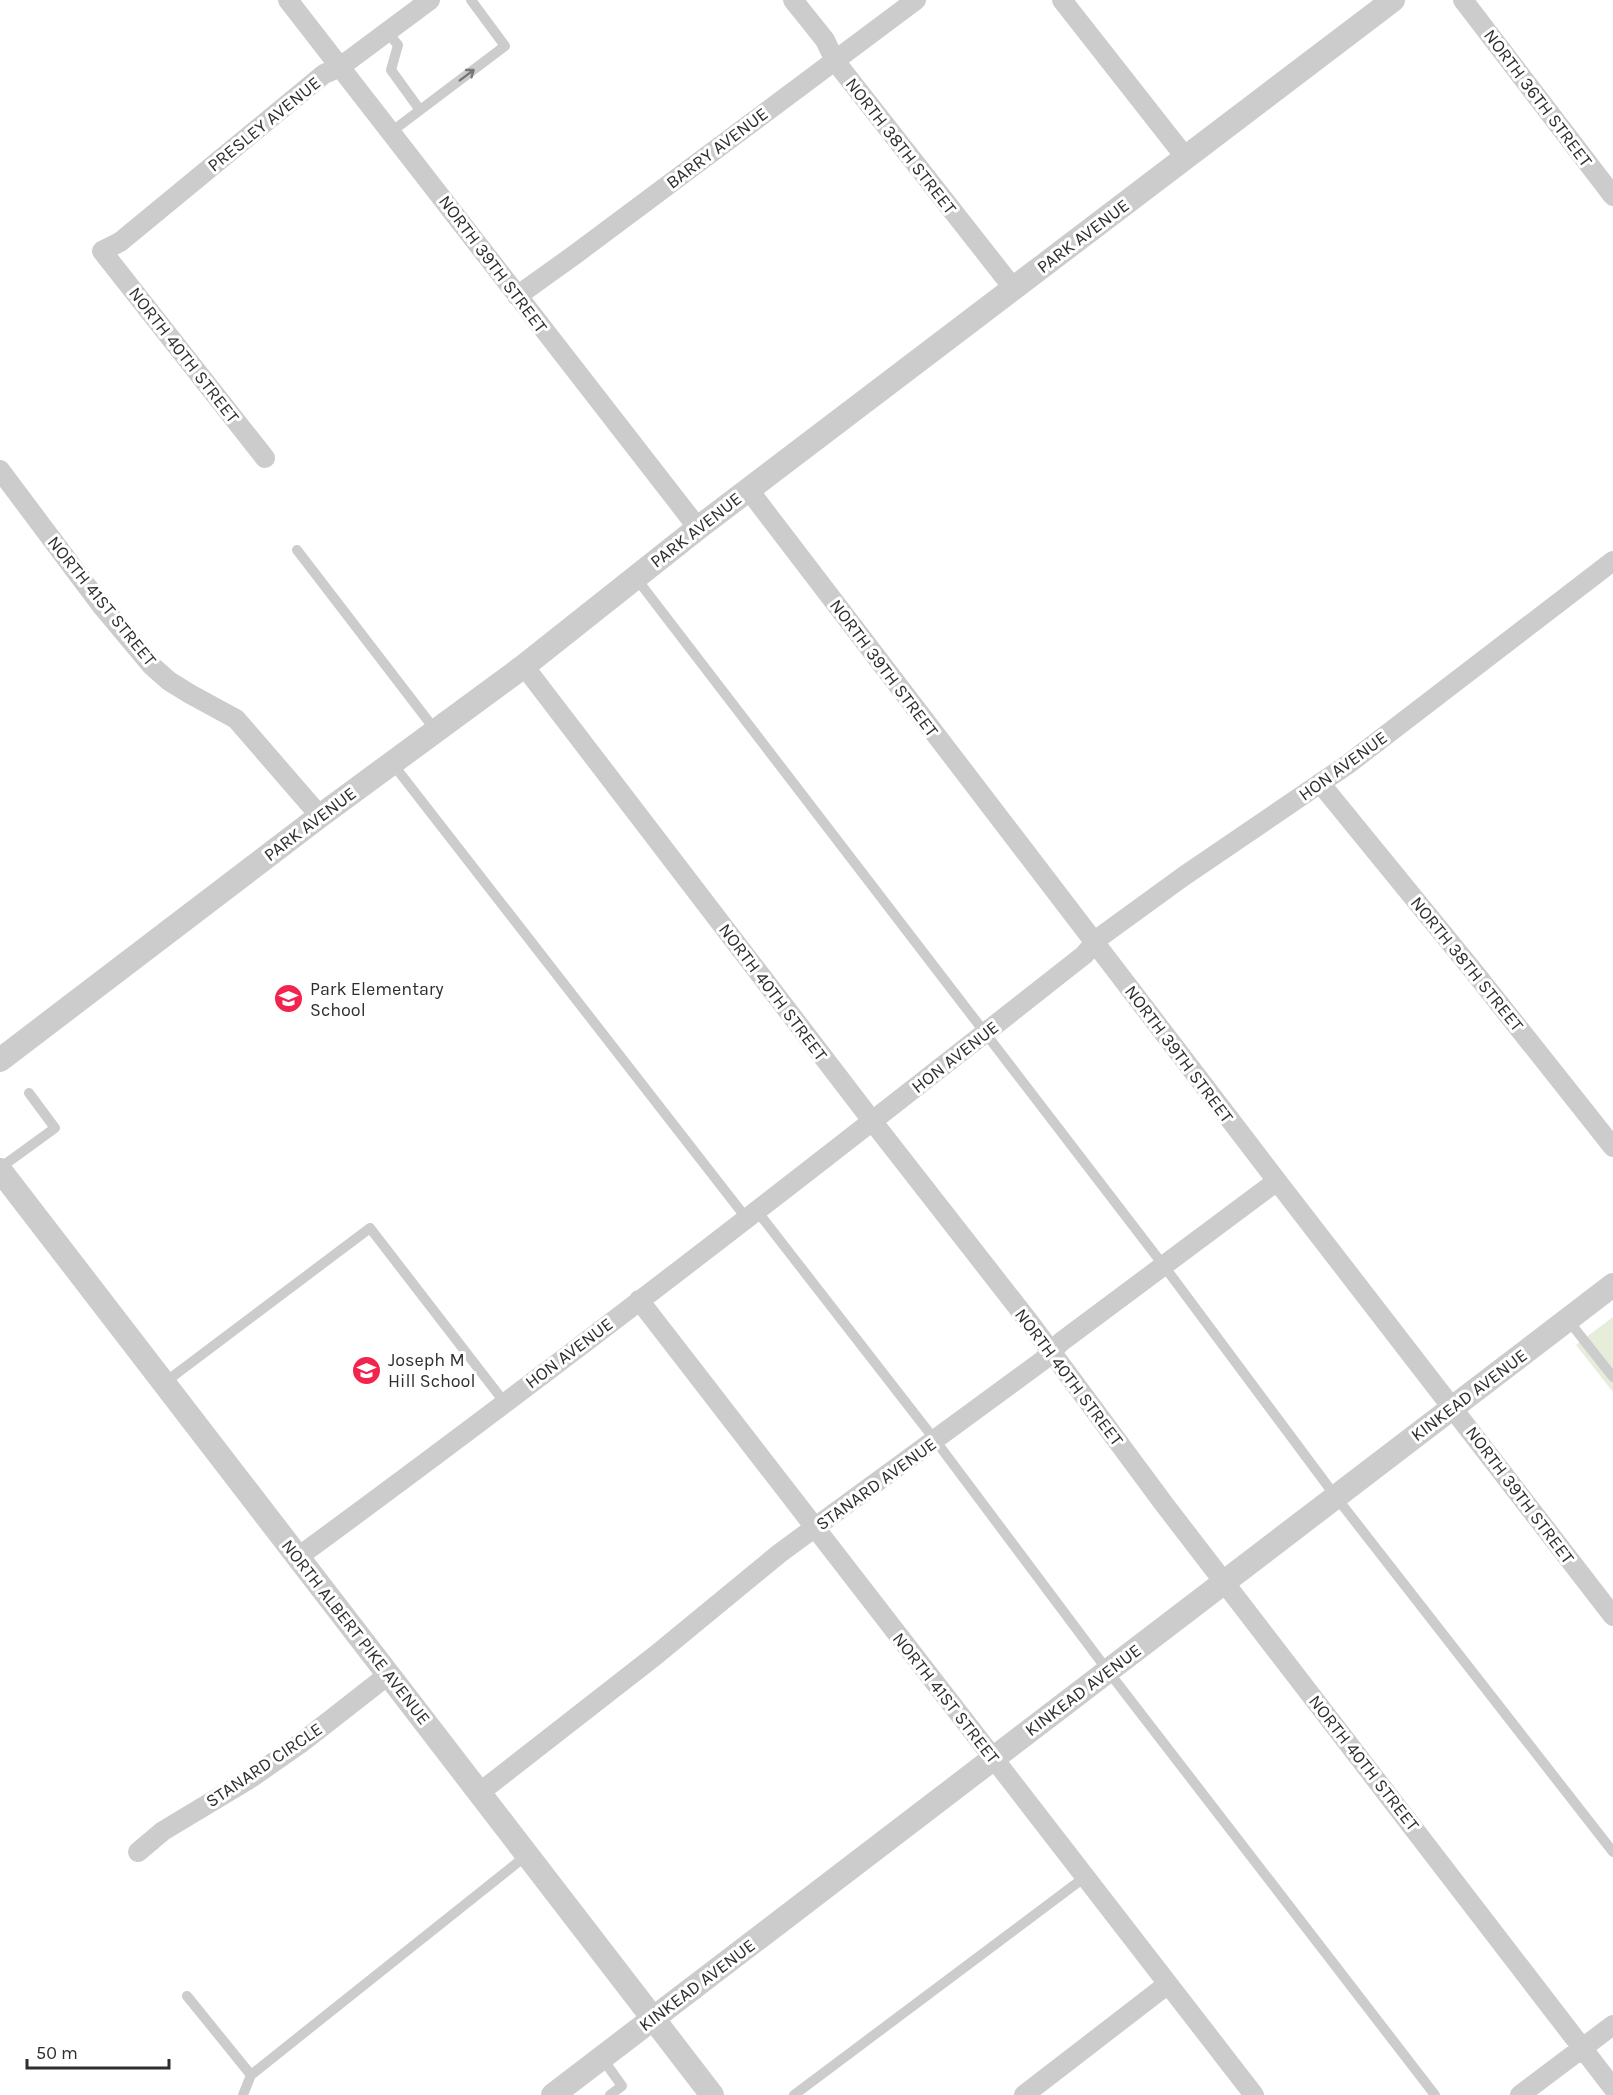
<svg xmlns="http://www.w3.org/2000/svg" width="1613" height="2095" viewBox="0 0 1613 2095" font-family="Karla,sans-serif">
<rect width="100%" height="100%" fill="#fff"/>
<!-- green -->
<path fill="#e7eddb" d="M1613,1317V1392L1576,1345Z"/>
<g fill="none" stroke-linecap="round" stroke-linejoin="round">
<!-- service -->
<path stroke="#ccc" stroke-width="10" d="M387,32L398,45L391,70L420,110
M391,132L505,46L471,0
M297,550L436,731
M636,578L1164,1266L1336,1497L1613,1852
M392,763L747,1219
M0,1168L55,1128L29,1093
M757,1211L935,1440L1108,1671L1435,2095
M1568,1320L1613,1377
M164,1383L370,1228L505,1403
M187,1996L251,2075
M602,2058L622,2086L610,2095
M243,2095L251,2075L527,1855
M794,2095L1085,1877"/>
<!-- minor -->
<path stroke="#ccc" stroke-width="20" d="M288,0L698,528
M793,0L825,40L835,61L1014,289
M1062,0L1186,158
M1463,0L1613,196
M517,296L577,253L916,0
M265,458L102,251L120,242L324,74L340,67L430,0
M0,470L101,605L152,666L169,681L190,694L236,719L320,816
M748,489L1277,1181L1613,1616
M524,666L873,1122L1030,1323L1164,1504L1613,2088
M1320,783L1475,973L1613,1147
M639,1300L1254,2095
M298,1557C564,1362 825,1159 1084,955L1100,937L1184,876L1347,765L1613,561
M479,1793L656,1655L780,1553L1042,1361L1061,1342L1277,1181
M138,1852L163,1831L251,1778L301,1743L388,1675
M1024,2095L1168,1984
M1520,2095L1613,2025"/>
<!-- tertiary -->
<path stroke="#ccc" stroke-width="24" d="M0,1060L320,816L524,666L698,528L1393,0
M0,1170L712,2095
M553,2095L1613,1285"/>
</g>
<!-- one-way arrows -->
<defs><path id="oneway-shaft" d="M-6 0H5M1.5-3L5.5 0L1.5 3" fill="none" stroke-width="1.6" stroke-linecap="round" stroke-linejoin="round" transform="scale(1.5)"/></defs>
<use stroke="#767676" href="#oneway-shaft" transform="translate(467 75) rotate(-37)"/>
<!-- icons -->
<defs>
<symbol id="school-disc" viewBox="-11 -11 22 22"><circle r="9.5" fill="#f2244e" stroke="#fff"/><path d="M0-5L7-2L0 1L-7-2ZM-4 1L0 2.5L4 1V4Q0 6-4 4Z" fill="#fff"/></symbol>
</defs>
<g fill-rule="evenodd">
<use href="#school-disc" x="272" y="982" width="33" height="33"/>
<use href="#school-disc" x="350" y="1354" width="33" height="33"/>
</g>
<g text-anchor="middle" stroke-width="6" stroke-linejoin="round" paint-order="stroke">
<!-- street labels -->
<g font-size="18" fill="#2f2f2f" stroke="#fff">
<text transform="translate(1538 98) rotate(53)" y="6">NORTH 36TH STREET</text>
<text transform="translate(264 124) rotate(-39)" y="6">PRESLEY AVENUE</text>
<text transform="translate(901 146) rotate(52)" y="6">NORTH 38TH STREET</text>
<text transform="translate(717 148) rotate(-37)" y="6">BARRY AVENUE</text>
<text transform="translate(1083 236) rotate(-37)" y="6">PARK AVENUE</text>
<text transform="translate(493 264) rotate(53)" y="6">NORTH 39TH STREET</text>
<text transform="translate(184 355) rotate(52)" y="6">NORTH 40TH STREET</text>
<text transform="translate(696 530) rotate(-38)" y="6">PARK AVENUE</text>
<text transform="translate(102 601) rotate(51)" y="6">NORTH 41ST STREET</text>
<text transform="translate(884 668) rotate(53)" y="6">NORTH 39TH STREET</text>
<text transform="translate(1343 766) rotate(-36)" y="6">HON AVENUE</text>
<text transform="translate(310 824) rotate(-37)" y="6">PARK AVENUE</text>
<text transform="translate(1467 964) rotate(51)" y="6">NORTH 38TH STREET</text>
<text transform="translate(773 992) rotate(53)" y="6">NORTH 40TH STREET</text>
<text transform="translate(1179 1054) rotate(53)" y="6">NORTH 39TH STREET</text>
<text transform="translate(955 1057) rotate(-38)" y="6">HON AVENUE</text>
<text transform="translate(569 1353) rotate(-37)" y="6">HON AVENUE</text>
<text transform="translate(1069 1377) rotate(53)" y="6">NORTH 40TH STREET</text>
<text transform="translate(1469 1395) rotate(-37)" y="6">KINKEAD AVENUE</text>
<text transform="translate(876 1484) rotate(-36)" y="6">STANARD AVENUE</text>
<text transform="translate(1520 1495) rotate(53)" y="6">NORTH 39TH STREET</text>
<text transform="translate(356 1632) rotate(52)" y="6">NORTH ALBERT PIKE AVENUE</text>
<text transform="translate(1083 1690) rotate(-37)" y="6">KINKEAD AVENUE</text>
<text transform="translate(946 1698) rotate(52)" y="6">NORTH 41ST STREET</text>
<text transform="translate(1364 1763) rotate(52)" y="6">NORTH 40TH STREET</text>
<text transform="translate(264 1765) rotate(-34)" y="6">STANARD CIRCLE</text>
<text transform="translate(697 1985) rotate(-37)" y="6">KINKEAD AVENUE</text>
</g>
<!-- poi labels -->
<g font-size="18" fill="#2f2f2f" stroke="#fff" text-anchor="start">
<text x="310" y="995">Park Elementary<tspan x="310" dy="21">School</tspan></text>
<text x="388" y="1366">Joseph M<tspan x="388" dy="21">Hill School</tspan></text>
</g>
</g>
<!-- scale -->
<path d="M27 2059v9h142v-9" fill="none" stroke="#2f2f2f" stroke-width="3"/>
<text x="36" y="2059" font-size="18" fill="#2f2f2f" stroke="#ffffff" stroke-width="4.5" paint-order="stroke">50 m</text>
</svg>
